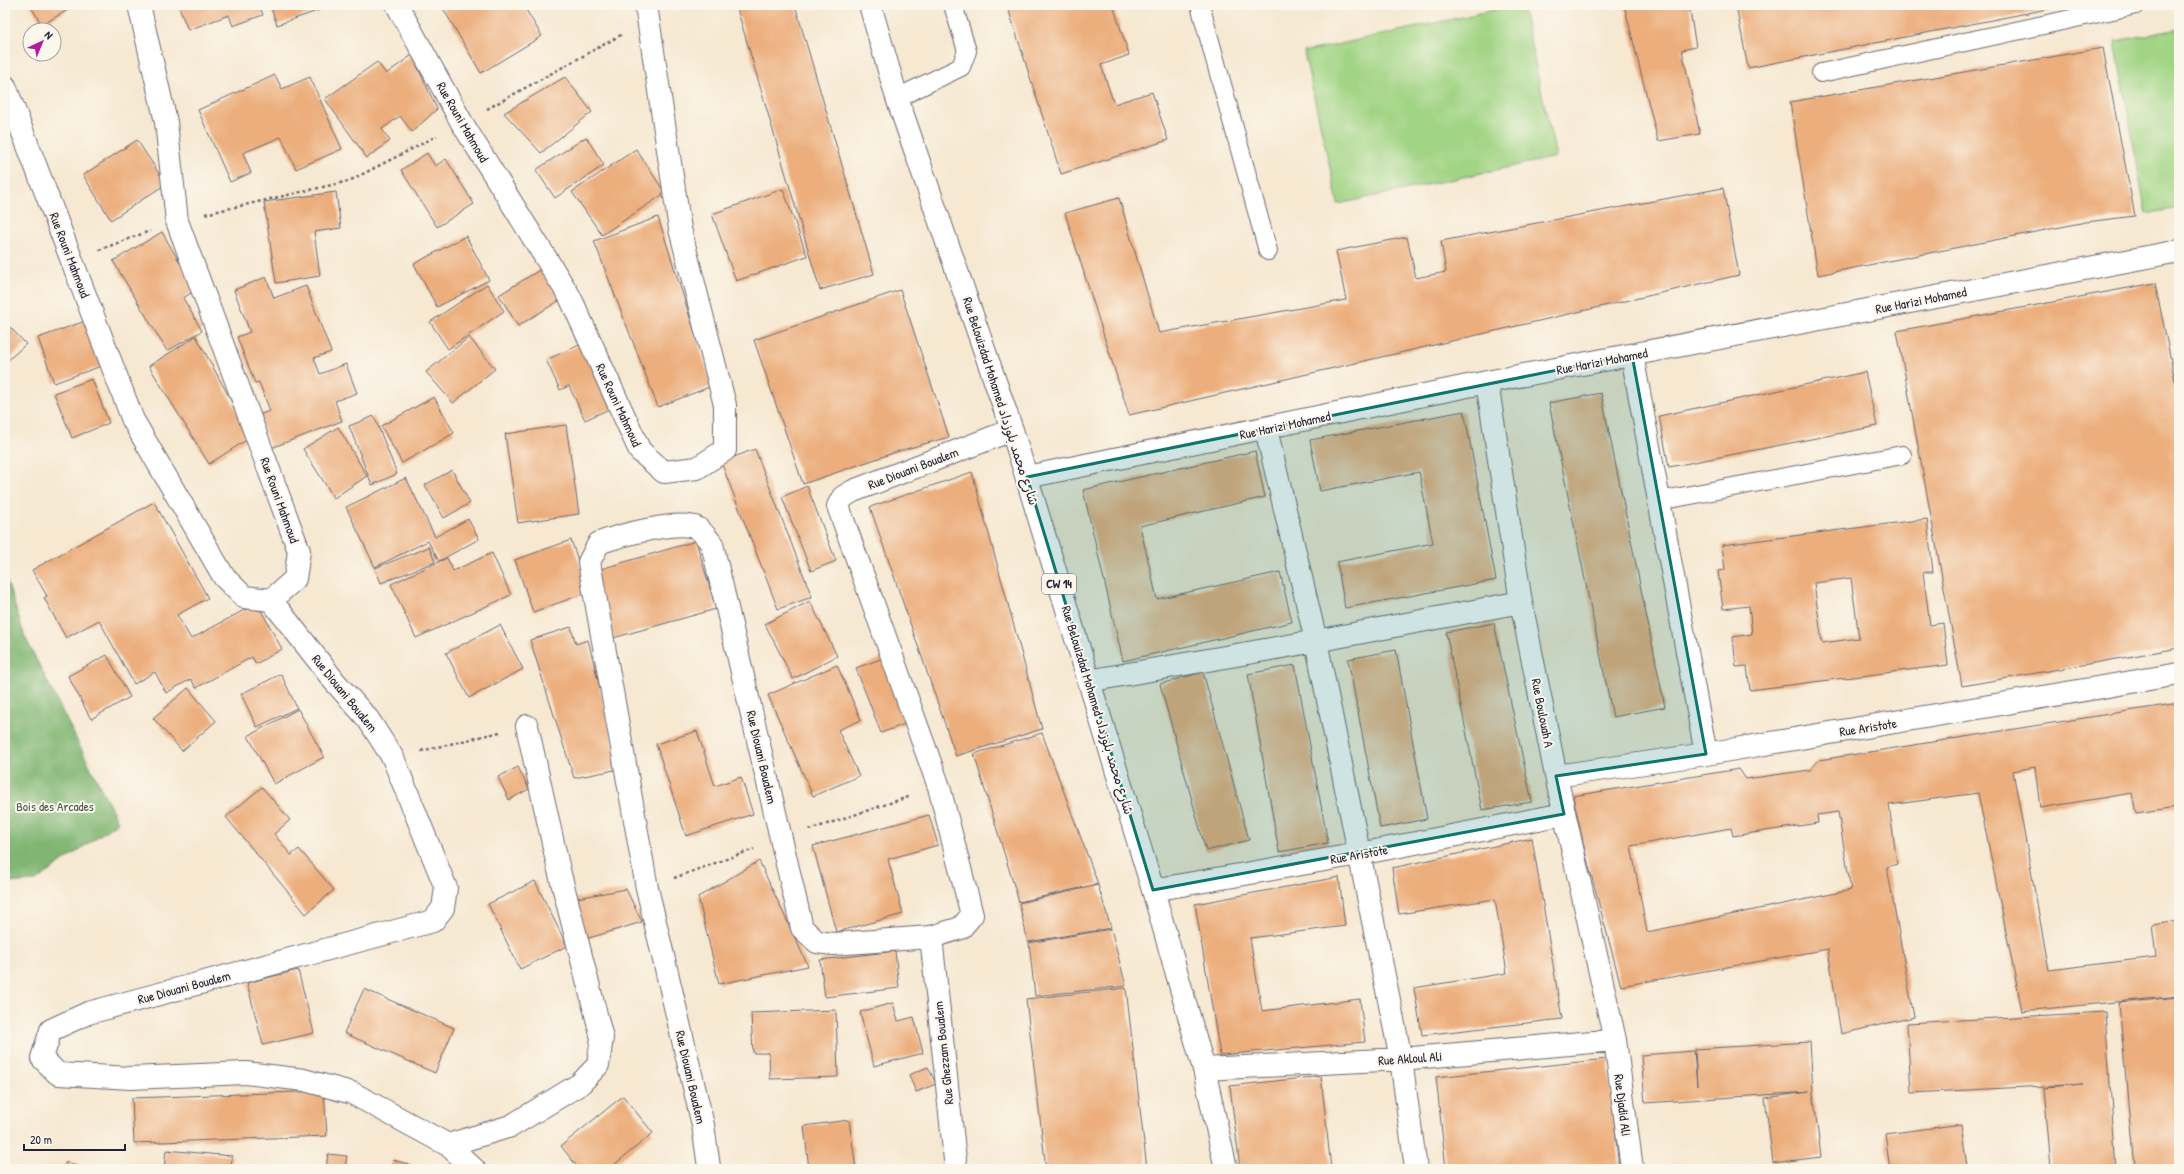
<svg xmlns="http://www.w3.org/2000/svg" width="2184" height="1174" viewBox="0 0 2184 1174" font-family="'Patrick Hand','Playpen Sans Arabic',sans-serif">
<rect width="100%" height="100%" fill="#fbf7ec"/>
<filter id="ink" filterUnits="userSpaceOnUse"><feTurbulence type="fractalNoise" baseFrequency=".025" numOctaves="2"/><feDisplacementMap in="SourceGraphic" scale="8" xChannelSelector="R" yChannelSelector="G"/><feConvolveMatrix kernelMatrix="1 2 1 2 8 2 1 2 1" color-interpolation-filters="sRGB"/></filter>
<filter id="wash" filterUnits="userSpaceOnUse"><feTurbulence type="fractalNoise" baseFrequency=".012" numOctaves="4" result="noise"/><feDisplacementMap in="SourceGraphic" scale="16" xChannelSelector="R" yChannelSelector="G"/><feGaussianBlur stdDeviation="0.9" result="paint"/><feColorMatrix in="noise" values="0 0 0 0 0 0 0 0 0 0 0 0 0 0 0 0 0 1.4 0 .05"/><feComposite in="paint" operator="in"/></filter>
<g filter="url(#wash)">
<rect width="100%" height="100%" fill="#f6e8d1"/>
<!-- green -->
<path fill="#a1d484" stroke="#627b60" d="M1516,5H1522L1556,157L1338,204L1304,52Z
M2179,29V208L2146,214L2115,41Z"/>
<!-- forest -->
<path fill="#80b672" stroke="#516c56" d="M5,575L25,637L118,822L36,881L5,883Z"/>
<g id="blocks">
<!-- building -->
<path fill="#ecae7d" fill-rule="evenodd" d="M30,5H76L42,25Z
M178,5H259L263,15L233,26L229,15L188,30Z
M270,5H334L277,25Z
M441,5H523L542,36L481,73Z
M736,5H795L874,274L820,290Z
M1007,5H1113L1129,55L1101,65L1114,104L1152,92L1168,140L1061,174Z
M1624,5H1689L1696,47L1682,50L1700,134L1658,141Z
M1736,5H2063V6L1748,68Z
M2103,48L2135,216L2086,222L1818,275L1790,102Z
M412,55L437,109L412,132L400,116L382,129L390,141L367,158L325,99L377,62L386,74Z
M275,75L282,89L310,77L342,149L296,169L281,137L243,153L251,173L230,182L198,110Z
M565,77L592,112L541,153L504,113Z
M586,137L604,165L555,198L536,170Z
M137,140L166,184L111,220L83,175Z
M636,149L665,193L602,235L572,192Z
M427,153L435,166L446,159L474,204L437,227L401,170Z
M1723,188L1739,275L1129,415L1065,213L1119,198L1159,333L1346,300L1336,251L1407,237L1416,278L1446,272L1441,241Z
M783,189L807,256L736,281L712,214Z
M336,192L341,228L314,232L320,276L276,283L264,202Z
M658,217L712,386L658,407L594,241Z
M162,232L196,290L183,298L202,331L167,351L113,261Z
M466,236L489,280L437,307L414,264Z
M546,266L565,297L518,326L499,295Z
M266,277L274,298L306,286L331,352L314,358L320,374L346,364L357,393L335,401L342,421L271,448L258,415L270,411L259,382L255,383L237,337L250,332L234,290Z
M2155,283L2179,400V648L1962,686L1897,331Z
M487,284L504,311L448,349L430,322Z
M900,290L949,437L899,451L803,484L754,340Z
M88,320L104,365L54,383L38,338Z
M5,322L26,344L5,363Z
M196,336L251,437L209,464L149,366Z
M469,337L495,369L453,403L426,372Z
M586,342L616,406L585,420L569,386L560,390L546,360Z
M1865,372L1877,426L1669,467L1659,416Z
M92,379L109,423L72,438L54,393Z
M1601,393L1665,707L1613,717L1549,403Z
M434,397L454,433L402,463L381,426Z
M1464,411L1496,580L1345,608L1337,562L1433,543L1419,472L1320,491L1310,440Z
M374,416L397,474L372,485L349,426Z
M566,425L579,514L518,523L505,434Z
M338,427L367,476L334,498L303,449Z
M755,449L812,597L778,609L721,462Z
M1255,451L1265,497L1140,526L1157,599L1280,572L1292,622L1123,661L1083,490Z
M452,470L470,503L444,518L425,485Z
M972,472L1042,729L956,756L870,507Z
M406,478L435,537L468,519L479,539L439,561L428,541L375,567L346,507Z
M807,486L836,561L811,571L782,497Z
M154,502L208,598L177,615L191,639L257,603L282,649L256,664L252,657L196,688L191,679L166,693L155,672L134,684L99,620L66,638L44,598L47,596L32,570Z
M1927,519L1933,572H1923L1930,625L1943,623L1948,665L1750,690L1747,666L1736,667L1733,637L1752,634L1749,606L1723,609L1718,571L1725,570L1722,545ZM1851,578L1859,638L1822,643L1814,583Z
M571,540L589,592L533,612L515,560Z
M696,541L716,609L613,638L594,571Z
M429,547L435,562L381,583L375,568Z
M492,553L511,595L416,638L391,584L447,558L453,571Z
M810,601L837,656L793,679L765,624Z
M1494,623L1532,802L1482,810L1446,632Z
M500,625L523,669L469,698L446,653Z
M571,627L576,644L588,640L620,769L574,778L530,640Z
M1396,650L1427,819L1380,828L1348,659Z
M107,655L130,697L91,719L68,676Z
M886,657L910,722L881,733L856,668Z
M837,665L861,720L838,730L859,776L813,796L768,695Z
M1295,665L1328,843L1279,852L1248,674Z
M1203,672L1249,840L1206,851L1160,684Z
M281,674L297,708L257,727L241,694Z
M188,688L216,721L182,751L153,718Z
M2179,703V815L2177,807L2136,813L2132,793L2040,808L2035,767L2013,771L2049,970L2156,957L2152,925L2179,921V996L2022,1011L1978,793L1889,805L1897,864L1887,867L1914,1017L1841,1034L1828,949L1621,986L1586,855L1573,796L1739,769L1746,779L1810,770L1819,760ZM1838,812L1851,890L1647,932L1631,846L1731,828L1733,836L1818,823L1817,815Z
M298,709L324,757L274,784L248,736Z
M697,731L715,786L741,777L753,814L686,836L656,744Z
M1042,733L1098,884L1019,902L974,754Z
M518,767L529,789L509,800L498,777Z
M262,787L290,820L274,834L291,855L299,849L334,890L306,914L226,817Z
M929,815L938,845L888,859L903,914L836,932L813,846Z
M1532,838L1562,1019L1422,1035L1414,988L1507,973L1495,899L1399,914L1392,868Z
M759,861L808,966L719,984L698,897Z
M1339,877L1345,926L1250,938L1262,1011L1360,999L1365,1042L1220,1055L1195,904Z
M535,881L567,946L520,969L488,904Z
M1098,885L1111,928L1028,942L1019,903Z
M626,889L642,922L586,939L572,899Z
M1111,929L1126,986L1035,996L1029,943Z
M895,951L899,988L825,997L820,960Z
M298,970L314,1033L263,1045L247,983Z
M1126,988L1147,1169H1046L1026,999Z
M364,989L454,1028L435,1073L344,1033Z
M2179,997V1168L2134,1169L2119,1003Z
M893,1003L898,1021L914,1017L923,1053L874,1066L860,1012Z
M836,1010L838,1077L770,1079L769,1053H753L751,1013Z
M2105,1012L2116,1169H2051L2044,1087L2084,1084L1911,1093L1907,1023Z
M1810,1042L1813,1092L1821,1157L1773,1163L1765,1098L1809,1092L1645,1103L1641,1055L1694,1051L1697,1086L1695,1049Z
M1608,1059L1619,1169H1446L1436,1077Z
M928,1067L936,1084L916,1092L909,1075Z
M1321,1076L1331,1169H1240L1230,1086Z
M324,1091L327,1136L134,1143L132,1098Z
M623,1096L653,1133L609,1169H579L561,1146Z
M849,1120L856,1169H809L804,1126Z
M1962,1124L1968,1169H1890L1885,1134Z
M166,1150L232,1156L231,1169H164Z
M328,1154L347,1156L345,1169H326Z
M393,1160L423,1168V1169H390Z
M66,1162L86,1169H64Z"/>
</g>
</g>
<g filter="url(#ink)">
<use href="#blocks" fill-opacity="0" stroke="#6c6770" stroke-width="1"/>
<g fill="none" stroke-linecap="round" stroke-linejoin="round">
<defs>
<path id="lane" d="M1200,5L1268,251
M1821,73L2136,5
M897,98L961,67L967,51L953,5
M1659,501L1902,455"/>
<path id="street" d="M397,5L462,123L570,297L640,451L664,472L697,468L725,450V405L680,229L646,5
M5,86L133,420L224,577L244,597L271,600L295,579L299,551L177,221L166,122L139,5
M1632,355L1706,754
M1487,382L1521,602L1556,776L1615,1040L1632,1169
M1266,429L1316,641L1401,1059L1416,1169
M1027,477L1487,382L2179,251
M271,600L335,682L368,719L393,758L446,888L443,908L433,921L88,1013L51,1030L42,1058L58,1074L131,1078L246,1073L304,1080L352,1093L448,1145L474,1169
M1088,681L1316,641L1521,602
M1556,776L1706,754L2179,674
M1153,890L1359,854L1564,814
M931,937L956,1169
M1204,1069L1401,1059L1615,1040
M448,1145L511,1126L580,1084L598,1065L602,1038L559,870L527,726
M707,1169L709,1167L703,1125L647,888L589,562L599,543C618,536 679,519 697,528C702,531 708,539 712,544L802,928L817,942L833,944L931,937L961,928L972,915L939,787L838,506L843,497L853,491L1012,430"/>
<path id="primary" d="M870,5L897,98L1012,430L1153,890L1204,1069L1226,1169"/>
</defs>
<!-- lane casing -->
<use href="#lane" stroke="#6c6770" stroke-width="20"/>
<!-- street casing -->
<use href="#street" stroke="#6c6770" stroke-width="24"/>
<!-- primary casing -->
<use href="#primary" stroke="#6c6770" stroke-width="24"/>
<!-- path -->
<path stroke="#6c6770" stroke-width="2.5" stroke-dasharray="3 3" stroke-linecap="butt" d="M487,109L621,35
M205,214L349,181L437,136
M99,250L150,231
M421,751L500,732
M809,830L911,796
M674,878L754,849"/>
<!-- lane -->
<use href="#lane" stroke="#fff" stroke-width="18"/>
<!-- street -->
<use href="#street" stroke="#fff" stroke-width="22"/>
<!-- primary -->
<use href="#primary" stroke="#fff" stroke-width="22"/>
</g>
</g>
<!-- marked area -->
<path fill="#0f766e" fill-opacity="0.2" stroke="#0f766e" stroke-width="3" stroke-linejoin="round" d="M1632,355L1706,754L1556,776L1564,814L1153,890L1027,477Z"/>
<g text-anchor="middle" stroke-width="4" stroke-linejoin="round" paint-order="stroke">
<!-- shield labels -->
<rect fill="#fbf7ec" stroke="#636270" stroke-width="1" x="1042" y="574" width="34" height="20" rx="3"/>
<g font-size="12" font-weight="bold" fill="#22223b">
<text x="1059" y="588">CW 14</text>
</g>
<!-- street labels -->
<g font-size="13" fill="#22223b" stroke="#fbf7ec">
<text transform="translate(463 122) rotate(60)" y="5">Rue Rouni Mahmoud</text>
<text transform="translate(70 255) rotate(69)" y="5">Rue Rouni Mahmoud</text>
<text transform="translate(1921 300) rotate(-11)" y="5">Rue Harizi Mohamed</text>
<text transform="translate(1602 361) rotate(-11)" y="5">Rue Harizi Mohamed</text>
<text transform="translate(1001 401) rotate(72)" y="5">Rue Belouizdad Mohamed شارع محمد بلوزداد</text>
<text transform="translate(619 405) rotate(65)" y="5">Rue Rouni Mahmoud</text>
<text transform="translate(1285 425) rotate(-12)" y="5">Rue Harizi Mohamed</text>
<text transform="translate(913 468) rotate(-21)" y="5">Rue Diouani Boualem</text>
<text transform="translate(280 500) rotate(70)" y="5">Rue Rouni Mahmoud</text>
<text transform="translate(345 693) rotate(51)" y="5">Rue Diouani Boualem</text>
<text transform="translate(1098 710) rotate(73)" y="5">Rue Belouizdad Mohamed شارع محمد بلوزداد</text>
<text transform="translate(1543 713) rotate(79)" y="5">Rue Boulouah A</text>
<text transform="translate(1868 727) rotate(-9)" y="5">Rue Aristote</text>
<text transform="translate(762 757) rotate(77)" y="5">Rue Diouani Boualem</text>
<text transform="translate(1359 854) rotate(-10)" y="5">Rue Aristote</text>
<text transform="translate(184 987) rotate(-15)" y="5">Rue Diouani Boualem</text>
<text transform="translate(943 1053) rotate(-96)" y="5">Rue Ghezzam Boualem</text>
<text transform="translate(1410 1058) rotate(-4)" y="5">Rue Akloul Ali</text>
<text transform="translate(691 1077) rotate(77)" y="5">Rue Diouani Boualem</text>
<text transform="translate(1623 1105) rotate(83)" y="5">Rue Djadid Ali</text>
</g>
<!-- park labels -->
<g font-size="13" fill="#485751" stroke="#fbf7ec">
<text x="55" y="811">Bois des Arcades</text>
</g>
</g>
<!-- margin -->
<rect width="2184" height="1174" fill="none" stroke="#fbf7ec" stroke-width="20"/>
<!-- north arrow -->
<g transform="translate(42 42) rotate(44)"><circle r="19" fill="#fbf7ec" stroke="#a4a2a5"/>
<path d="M0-3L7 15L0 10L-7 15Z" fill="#b5179e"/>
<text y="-6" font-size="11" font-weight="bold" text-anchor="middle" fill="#22223b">N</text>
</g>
<!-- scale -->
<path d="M24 1144v6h101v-6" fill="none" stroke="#22223b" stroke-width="2"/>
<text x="30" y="1144" font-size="12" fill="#22223b" stroke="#fbf7ec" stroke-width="3" paint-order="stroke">20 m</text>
</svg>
